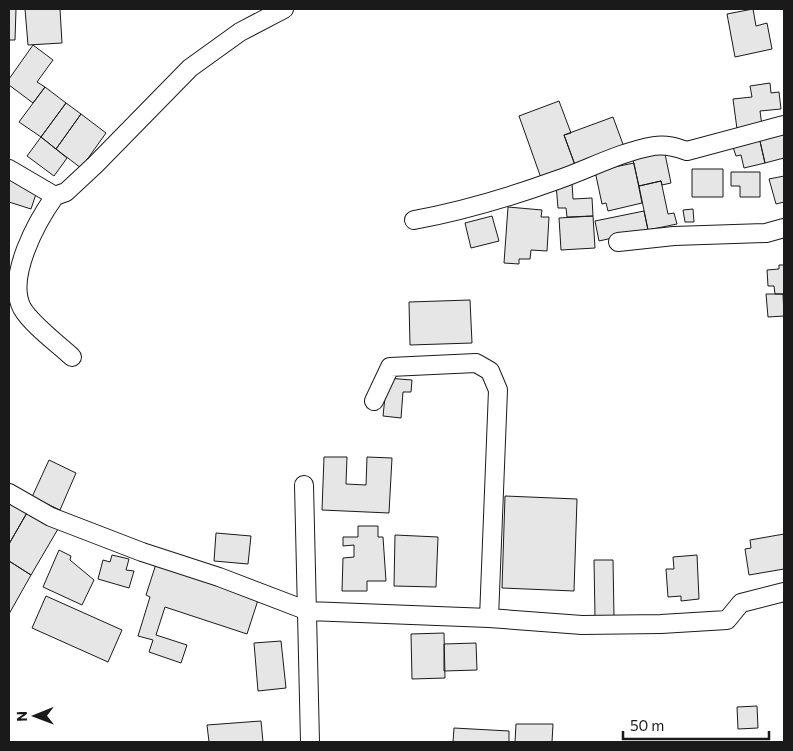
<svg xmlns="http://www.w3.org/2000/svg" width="793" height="751" viewBox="0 0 793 751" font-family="Commissioner,sans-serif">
<rect width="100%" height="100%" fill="#fff"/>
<!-- building -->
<path fill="#e6e6e6" stroke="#1a1a1a" d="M9,9H16L15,40H9Z
M25,9H60L62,43L28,45Z
M753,9L756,26L767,23L772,49L735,57L727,14Z
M33,45L53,60L37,82L45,87L33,103L9,85V79Z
M770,83L771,93L779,92L781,109L760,111L762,126L737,129L733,99L752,97L750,86Z
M45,87L66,103L41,137L19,122Z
M559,101L571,133L564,135L575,165L541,178L519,116Z
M66,103L81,114L56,149L41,137Z
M81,114L106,133L81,168L56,149Z
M613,117L624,147L575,165L564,135Z
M784,131V158L765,163L759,137Z
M41,137L67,158L54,176L27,156Z
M759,137L765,163L744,168L741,155L736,156L732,144Z
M664,149L671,183L662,185L661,181L639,186L632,156Z
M634,163L642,203L608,211L606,203L602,204L595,171Z
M692,169H723V197H692Z
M731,172H760V197H740V186H731Z
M784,176V202L776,204L769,179Z
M9,179L38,188L31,209L9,202Z
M661,181L668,214L674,213L677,224L648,230L639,186Z
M572,183L573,199L592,198L593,216L567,217L566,208H558L556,184Z
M508,207L542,210L541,217H549L547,251L531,250L530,259H519V264L504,263Z
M693,209L694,222H685L683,210Z
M644,211L648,230L599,241L595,221Z
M492,216L499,241L471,248L465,223Z
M593,216L595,248L561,250L559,218Z
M779,265H784V294H775L774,286H768L767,270L779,269Z
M766,294H783L784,316L768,317Z
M470,300L472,343L410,345L409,302Z
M387,378L412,380L411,392H403L401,418L383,416Z
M324,457H347L346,484L366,485L367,457L392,458L389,513L322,510Z
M49,460L76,473L60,510L32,497Z
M505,496L577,499L574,591L502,588Z
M9,500L28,511L9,544Z
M28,511L58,529L31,575L9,561V544Z
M358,526H378V537H383L386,581H367V591H342L343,558L354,557V545L343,546V537H358Z
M216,533L251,536L248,564L214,561Z
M784,534V569L749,575L745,549L751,548L750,540Z
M395,535L438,537L436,587L394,586Z
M59,550L71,556L70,560L94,580L82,605L43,587Z
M112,555L129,559L126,570L134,571L129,588L98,579L103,560L110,562Z
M697,555L699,599L681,601V596L668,597L666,569H674L673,557Z
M594,560H613L614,617H595Z
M9,561L31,575L9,614Z
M156,564L259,597L247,634L165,607L156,635L187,645L181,663L149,652L153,640L138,636L150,597L146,595Z
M46,596L122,630L108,662L32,628Z
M444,633L445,678L412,679L411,634Z
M281,641L286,688L258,691L254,643Z
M476,643L477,670L444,671V644Z
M757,706L758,728L738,729L737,707Z
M261,721L263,742H209L207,725Z
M516,724H553L552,742H515Z
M454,728L509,731V742H453Z"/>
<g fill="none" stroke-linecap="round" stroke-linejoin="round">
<defs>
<path id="minor" d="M9,169L55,196L66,192L95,165L190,68L240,32L284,9
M55,196C37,221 6,277 22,308C31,324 58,344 72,357
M414,220C463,211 510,197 557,180C589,169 620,152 654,146C666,144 676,147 687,151L784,125
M618,242L674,236L766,233L784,228
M374,401L390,367L476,363L490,371L498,390L489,618
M304,485L310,742
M9,493L51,517L142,552L219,577L308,611L489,618L582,625L661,624L727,620L741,603L784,592"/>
</defs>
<!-- minor casing -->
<use href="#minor" stroke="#1a1a1a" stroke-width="20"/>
<!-- minor -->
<use href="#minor" stroke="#fff" stroke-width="18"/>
</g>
<!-- border -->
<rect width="793" height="751" fill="none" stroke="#1a1a1a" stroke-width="20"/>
<!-- north arrow -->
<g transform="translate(35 716) rotate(269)" stroke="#ffffff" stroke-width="4" paint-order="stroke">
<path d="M0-4L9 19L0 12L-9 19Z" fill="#1a1a1a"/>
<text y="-8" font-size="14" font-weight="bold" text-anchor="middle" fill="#1a1a1a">N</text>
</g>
<!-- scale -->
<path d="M623 731v8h146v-8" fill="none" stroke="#1a1a1a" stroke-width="2.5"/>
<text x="630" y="731" font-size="15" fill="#1a1a1a" stroke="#ffffff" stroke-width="4" paint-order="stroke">50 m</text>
</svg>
